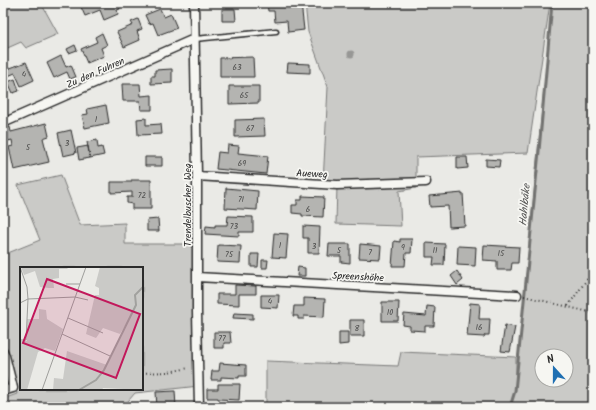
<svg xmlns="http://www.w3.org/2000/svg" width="596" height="410" viewBox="0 0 596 410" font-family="Kalam,sans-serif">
<rect width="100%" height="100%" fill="#eaeae6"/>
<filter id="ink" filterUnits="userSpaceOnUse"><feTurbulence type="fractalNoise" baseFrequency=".025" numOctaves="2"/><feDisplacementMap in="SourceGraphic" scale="8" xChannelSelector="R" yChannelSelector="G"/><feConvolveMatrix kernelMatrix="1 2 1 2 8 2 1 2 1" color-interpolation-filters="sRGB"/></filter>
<g filter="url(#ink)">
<!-- green -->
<path fill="#cacac7" stroke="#7a7a79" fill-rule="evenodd" d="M3,3H41L58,34L26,48L21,42L3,50Z
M305,3H550L528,153L416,157V188L399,191L401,226L336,224L337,185L323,183L328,87L308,32Z
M552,3H593V407H266V361L398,366L401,352L516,357V382ZM542,356H566V380H542Z
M61,175L80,225L125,223V244H197L199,386L135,393L123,407H3V399L17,394L8,355L3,343V255L40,240L18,185ZM21,268H142V389H21Z"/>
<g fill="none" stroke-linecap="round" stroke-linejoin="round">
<!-- stream -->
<path stroke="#727270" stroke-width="3" d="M510,407L515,391L539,151L552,3"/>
</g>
<!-- building -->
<path fill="#b4b4b1" stroke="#2b2b2b" d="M91,3H118L120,9L117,10L118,14L104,20L100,10L85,16L81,7Z
M267,3H275V4L301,3L304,30L288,32L287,21L275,22L274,11H268Z
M160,9L164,17L171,14L177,28L158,35L153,23L149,24L145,15Z
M222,9H235L236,21H222Z
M138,19L142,29L137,31L140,40L124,47L117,32L133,25L131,22Z
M102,33L107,45L101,48L104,56L87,63L81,49L97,42L95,37Z
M75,45L77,50L69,53L67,49Z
M61,56L66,67L71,65L76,77L70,79L67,72L54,78L47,63Z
M253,57L254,77H220V58Z
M26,62L34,80L21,86L15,73L8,76L5,70Z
M288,63L310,64V73L287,72Z
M172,69V83L151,84V76H155V70Z
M15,79L19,91L13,93L8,82Z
M122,84H140L141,96L152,95V110H141L140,101H123Z
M229,86H259V103L229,104Z
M106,105L109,123L85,128L82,115L88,114L87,109Z
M146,118V125L161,124L162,134L138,135L137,119Z
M264,119L265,136L235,137V120Z
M46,123L49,136L43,138L49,162L14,170L9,147L13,146L12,140L4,142L3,128L10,127L11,132Z
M71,130L76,153L63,156L58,133Z
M97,140L98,148L102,147L104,155L90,158L87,142Z
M228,145L239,146L238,153L268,156L266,174L216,169L218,152L227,153Z
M88,146L90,158L79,160L77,148Z
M145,157H162V166H145Z
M457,157H467L468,168L457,169Z
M486,159L500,160L499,167L486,166Z
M131,180H151V209H132V204L127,203V197H132V192L111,193V182H131Z
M226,188L258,191L257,210L225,208Z
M463,193L465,226L449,227L448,206L430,207L429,196Z
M302,196L324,197L323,217L302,216V214L292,213V205H297V200H302Z
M228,216L253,217V232H239V236L205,234L206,226L215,227V225H227Z
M158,219L159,231H147V220Z
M303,226L320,227L319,253H308V238H303Z
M274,233L288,234L286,258L272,257Z
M400,239H412L411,253H406L405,266H392L394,241L400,242Z
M426,243L445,244L444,265H433L434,257H426Z
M329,244H350V263L341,262V256H328Z
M360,244L381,246L380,259L359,258Z
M218,245L241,246L240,263L217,262Z
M484,245L519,247L518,263H512L511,270H497V261L483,260Z
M458,246L476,247L475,266L457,265Z
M251,254H259L258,267H251Z
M262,260H268L267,268H262Z
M298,267L305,268V276H297Z
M457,271L463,280L457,285L451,276Z
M235,285L256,286V294H239V305L217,304V294H235Z
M261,295H279L278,308L261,307Z
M304,298L325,299L324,317L304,316V319H298V316H293L294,306H304Z
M382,302H399L398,321H382Z
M470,303L480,304L479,319H490L489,335H485L484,337L467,336Z
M427,306L435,307L434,326H425V331L410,330V326L403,325L404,314L426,316Z
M234,313L253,314V319L233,318Z
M350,320H364V336H350Z
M505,325L515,327L510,352L501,351Z
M214,332H230L231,343H224V348H214Z
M339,332H348V344L339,345Z
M220,363L246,365V376H239V378L221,377V380H211L212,371H219Z
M218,384H240L239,400L218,399V398H207V389H218Z
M175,391L176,407H157L156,392Z"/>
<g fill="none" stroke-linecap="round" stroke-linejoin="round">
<defs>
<path id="lane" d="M195,39L276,31"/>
<path id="street" d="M194,3L197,176V312L199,407
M3,123L194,39
M197,176L337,185L426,182
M197,277L517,295
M3,351L5,356L13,388L3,391"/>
</defs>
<!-- lane casing -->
<use href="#lane" stroke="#2b2b2b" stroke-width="7"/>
<!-- street casing -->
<use href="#street" stroke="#2b2b2b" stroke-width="11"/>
<!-- path -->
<path stroke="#2b2b2b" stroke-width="2" stroke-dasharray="1 3" stroke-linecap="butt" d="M524,296L593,313
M568,306L593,271
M142,373L168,372L189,368"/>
<!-- lane -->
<use href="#lane" stroke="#f6f6f2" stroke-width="4"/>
<!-- street -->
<use href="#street" stroke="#f6f6f2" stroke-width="8"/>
</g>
<!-- trees -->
<circle fill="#979795" cx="351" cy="54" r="3.5"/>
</g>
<g text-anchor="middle" stroke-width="3.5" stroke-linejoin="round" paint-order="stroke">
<!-- number labels -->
<g font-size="8" fill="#4d4d4c">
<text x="237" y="70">63</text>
<text x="24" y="77">4</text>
<text x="244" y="98">65</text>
<text x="96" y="122">1</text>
<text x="250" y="131">67</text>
<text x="67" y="146">3</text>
<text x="28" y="150">5</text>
<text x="242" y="166">69</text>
<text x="142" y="198">72</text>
<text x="241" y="202">71</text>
<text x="308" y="212">6</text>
<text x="234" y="229">73</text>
<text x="280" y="248">1</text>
<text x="314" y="249">3</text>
<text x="403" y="250">9</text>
<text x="339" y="253">5</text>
<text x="435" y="253">11</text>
<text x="370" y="255">7</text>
<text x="501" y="256">15</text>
<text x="229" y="257">75</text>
<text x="270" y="304">4</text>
<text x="390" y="315">10</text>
<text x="479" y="330">16</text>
<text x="357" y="331">8</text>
<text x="222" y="341">77</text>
</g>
<!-- street labels -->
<g font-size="10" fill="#2b2b2b" stroke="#f6f6f2">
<text transform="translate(95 72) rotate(-24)" y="4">Zu den Fuhren</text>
<text transform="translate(312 173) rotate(3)" y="4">Aueweg</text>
<text transform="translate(187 205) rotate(-90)" y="4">Trendelbuscher Weg</text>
<text transform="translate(358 276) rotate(3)" y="4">Spreenshöhe</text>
</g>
<!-- water labels -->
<g font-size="11" font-style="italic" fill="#545453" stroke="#f6f6f2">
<text transform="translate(524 205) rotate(-85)" y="4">Hahlbäke</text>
</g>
</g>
<!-- overview -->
<g transform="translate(20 267)">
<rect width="123" height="123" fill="#eaeae6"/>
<path d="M1,0H46L48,2H39V11L33,12L34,21H29L20,20L15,4L4,8ZM80,0H123V123L83,121L82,123H33L34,111L43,112L47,84L87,98L111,49L100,67L83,61L76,71L66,67L75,28H79V21L75,19ZM19,42L26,43L27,52L43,62L35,84L25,81L18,85L7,123H0V74H7V52H19Z" fill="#cacac7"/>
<path fill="none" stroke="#a1a19e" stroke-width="2" d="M59,123L76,113L84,103L116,38L115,28L123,20"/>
<path fill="none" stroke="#9e9e9b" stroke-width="1" d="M0,0L7,20L8,32L6,73H0M46,17H60M0,36L8,32L55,30L68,33M48,51L83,66M42,67L90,89M22,123L66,0"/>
<path fill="#c2185b" fill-opacity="0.15" stroke="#c2185b" stroke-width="2" d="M27,12L120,47L96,111L3,76Z"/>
<rect width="123" height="123" fill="none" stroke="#2b2b2b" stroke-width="2"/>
</g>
<!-- margin -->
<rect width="596" height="410" fill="none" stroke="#f6f6f2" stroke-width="16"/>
<rect x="8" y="8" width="580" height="394" fill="none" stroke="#2b2b2b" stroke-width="1.5" filter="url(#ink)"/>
<!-- north arrow -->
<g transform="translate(554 368) rotate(339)"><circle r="19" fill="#f6f6f2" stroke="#a5a5a2"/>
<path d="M0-3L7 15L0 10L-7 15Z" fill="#1f6fb2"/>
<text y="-6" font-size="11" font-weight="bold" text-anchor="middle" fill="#2b2b2b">N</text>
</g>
</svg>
